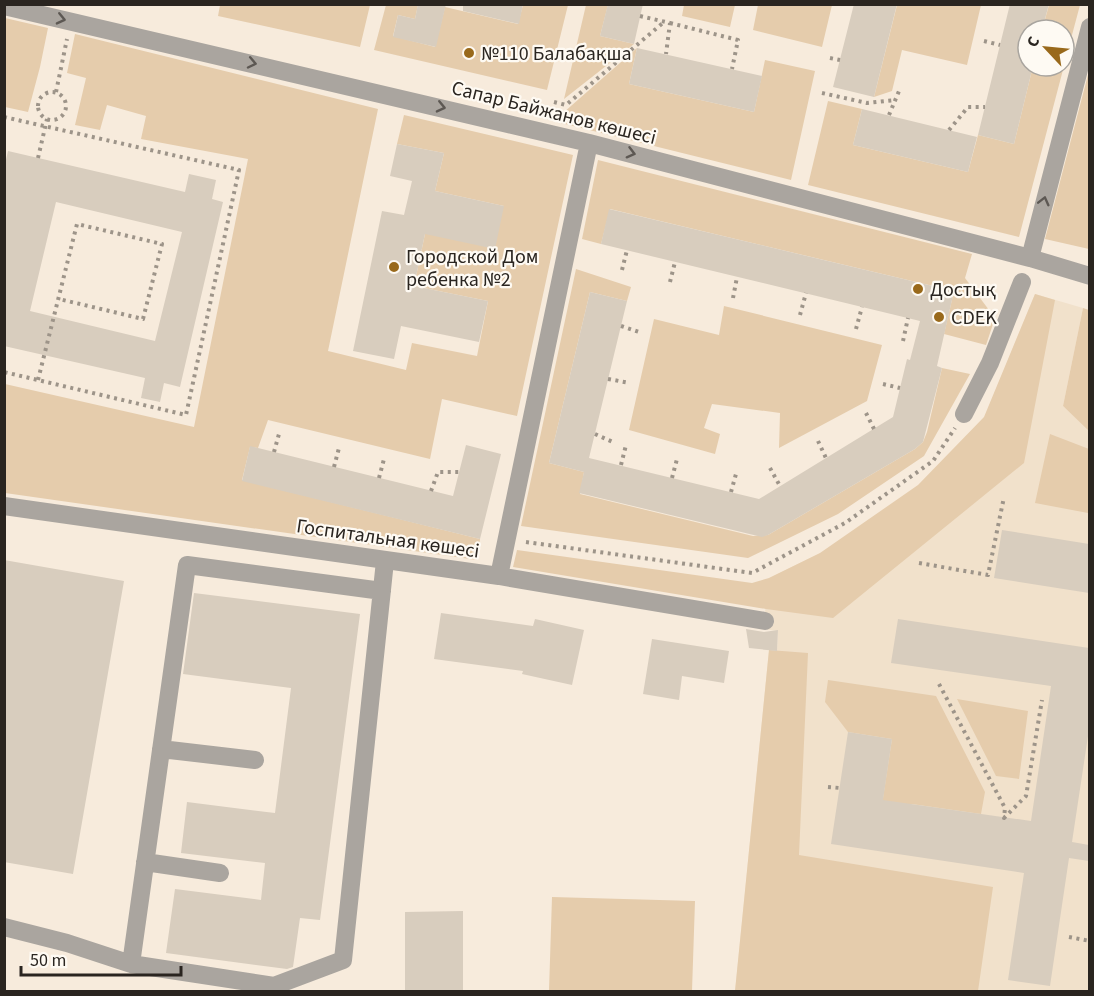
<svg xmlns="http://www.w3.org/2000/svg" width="1094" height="996" viewBox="0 0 1094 996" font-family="'Source Sans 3',sans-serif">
<rect width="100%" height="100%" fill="#f7ebdc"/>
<!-- built -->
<path fill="#f1e1cb" d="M1035,294L1083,308L1063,406L1090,431L1089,991L735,992L769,650L777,651L778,631L763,629L769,578L901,514L967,460Z"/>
<!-- green -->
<path fill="#e5ccac" d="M220,5V4L370,5L360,47L218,16Z
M386,5H418L415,19L398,15L393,36L435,47L445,7L518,24L523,5H568L547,90L374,50Z
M586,5H608L600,36L634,44L564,99Z
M684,5H735L730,27L682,16Z
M758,5H832L822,47L753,30Z
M897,5H981L967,65L902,50L892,91L874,97Z
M1049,5H1080L1064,65V30H1042Z
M5,18L48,28L40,67L28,112L5,107Z
M75,34L378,109L328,351L406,370L412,343L477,356L488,301L414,286L425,234L504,206L435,191L444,153L397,144L404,115L573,155L517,416L442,399L430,459L268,420L258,448L250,447L242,480L480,539L477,560L5,493V384L194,427L248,159L141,139L146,116L107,105L100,130L75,125L86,78L67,73Z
M637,48L629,84L754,112L765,60L815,71L791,180L561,123L563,113Z
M1033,66H1064L1019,237L808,185L828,101L862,109L853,145L968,172L978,135L1014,144Z
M1089,71L1090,249H1089L1045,239Z
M598,160L972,254L965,278L995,318L986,345L944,334L954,291L610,209L601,244L582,239Z
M576,269L631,287L627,301L590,292L549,463L584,472L580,494L753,536L768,535L915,449L923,442L927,432L942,368L970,374L924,456L838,514L748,558L521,526Z
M1035,294L1055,300L1024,463L833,618L766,609L513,567L517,550L752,583L769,578L820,553L918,485L984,417Z
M724,306L882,345L867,401L779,448L780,413L712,404L704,428L720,434L715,454L629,430L654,319L719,335Z
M1083,308L1089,310V431L1063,406Z
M1050,434L1089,449L1088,513L1035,503Z
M769,650L808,653L799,855L993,887L978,991H735Z
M828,680L936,696L985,792L981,814L912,804L880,818L892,739L848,732L825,702Z
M957,699L1028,711L1019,779L996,776Z
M552,897L695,901L692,991H549Z"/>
<!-- building -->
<path fill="#d8cdbe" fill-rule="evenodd" d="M418,4H446L436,47L393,37L398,15L415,19Z
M463,4H523L519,24L463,11Z
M608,4H643L634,44L600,36Z
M854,4H897L874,97L833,87Z
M1010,4H1049L1042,30H1028V66H1033L1014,144L978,135Z
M637,48L762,76L754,112L629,84Z
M862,109L977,137L968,172L853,145Z
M397,144L444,153L435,191L504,206L495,249L425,234L414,286L488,301L479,342L401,326L394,359L353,351L382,211L404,215L412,181L390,176Z
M8,151L185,192L189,174L216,180L212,199L223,202L180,387L164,383L160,402L141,398L145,378L4,346V168ZM56,202L182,232L155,341L30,311Z
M609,209L954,291L937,366L942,368L923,442L915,449L768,535L762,537L579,493L584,472L549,463L590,292L627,301L589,458L759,499L893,417L907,359L910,360L920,321L601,244Z
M466,445L501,454L480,539L242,481L250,446L453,496Z
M1002,530L1089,544V593L994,578Z
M4,560L124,581L73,874L4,862Z
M194,593L360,614L320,920L300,918L293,967L287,969L166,953L175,889L261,900L265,863L181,853L187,802L275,813L291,688L183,674Z
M441,613L533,626L535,619L584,630L572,685L522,674L523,671L434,659Z
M898,619L1089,648V736H1088L1072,842L1089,845V861L1069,858L1050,986L1008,980L1024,873L831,844L848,732L892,739L883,800L1031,821L1051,686L891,663Z
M746,629L764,632L778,630L777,651L749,648Z
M652,639L729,651L724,683L682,676L679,700L643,694Z
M463,911V992H405V912Z"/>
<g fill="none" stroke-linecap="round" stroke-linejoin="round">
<!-- path -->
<path stroke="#9d9489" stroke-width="4" stroke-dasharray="3 4.5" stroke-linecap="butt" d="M123,5V4
M640,16L670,23L666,54
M670,23L738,40L732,69
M984,41L1000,45
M830,58L840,60
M38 106a14 14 0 1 1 28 0a14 14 0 1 1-28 0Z
M56,92L67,39
M822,93L867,103L895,100
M554,102L566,105L664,22
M889,115L899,91
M4,117L239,170L186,415L4,372
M949,130L968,107H985
M38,158L47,119
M622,270L627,250
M670,282L675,262
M733,298L737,277
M800,315L806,293
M621,326L642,333
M856,329L862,307
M903,341L908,318
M608,379L630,383
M38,380L77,224L162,244L143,319L59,299
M883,384L900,388
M866,413L874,429
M595,434L615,443
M818,441L826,458
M274,452L279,434
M621,465L626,445
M334,467L339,448
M770,468L780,486
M379,478L384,459
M672,478L677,459
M431,491L438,472H459
M731,492L736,474
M526,542L752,573L845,523L933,461L955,428
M919,563L988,575L1004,497
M939,684L1005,808L1004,818L1026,796L1042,700
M828,787L840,788
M1069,937L1090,941"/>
<!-- minor -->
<path stroke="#aaa59f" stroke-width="18" d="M4,6L589,143L1030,258L1090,276
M1030,258L1090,27
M964,414L990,363L1022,282
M4,506L499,576L765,621
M499,576L589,143
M382,591L187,565L131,964L274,986L343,960L385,561
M161,749L255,760
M145,862L220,873
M4,927L67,943L131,964"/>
</g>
<!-- one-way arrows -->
<defs><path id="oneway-chevron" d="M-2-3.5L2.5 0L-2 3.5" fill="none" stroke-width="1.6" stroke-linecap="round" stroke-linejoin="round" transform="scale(1.5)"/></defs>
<g stroke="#5d5853">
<use href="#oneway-chevron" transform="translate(61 19) rotate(13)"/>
<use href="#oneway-chevron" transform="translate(252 63) rotate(12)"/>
<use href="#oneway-chevron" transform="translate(441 107) rotate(13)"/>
<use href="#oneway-chevron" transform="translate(631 153) rotate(15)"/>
<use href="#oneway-chevron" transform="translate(1044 201) rotate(-76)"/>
</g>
<!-- markers -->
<g fill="#99691b" stroke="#fefaf3" stroke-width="2">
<circle cx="469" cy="53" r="6"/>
<circle cx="394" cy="267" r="6"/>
<circle cx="918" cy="289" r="6"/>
<circle cx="939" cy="317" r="6"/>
</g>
<g text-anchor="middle" stroke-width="4.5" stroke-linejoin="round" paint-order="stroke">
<!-- poi labels -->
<g font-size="20" fill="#2a2520" stroke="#fefaf3" text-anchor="start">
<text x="481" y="60">№110 Балабақша</text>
<text x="406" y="263">Городской Дом<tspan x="406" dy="23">ребенка №2</tspan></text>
<text x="930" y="296">Достық</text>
<text x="951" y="324">CDEK</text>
</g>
<!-- street labels -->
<g font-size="20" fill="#2a2520" stroke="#fefaf3">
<text transform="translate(554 112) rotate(14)" y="7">Сапар Байжанов көшесі</text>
<text transform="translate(388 538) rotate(8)" y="7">Госпитальная көшесі</text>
</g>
</g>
<!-- border -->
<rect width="1094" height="996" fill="none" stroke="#2a2520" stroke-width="12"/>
<!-- north arrow -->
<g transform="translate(1046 48) rotate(296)"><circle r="28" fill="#fefaf3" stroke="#a9a59f" stroke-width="1.5"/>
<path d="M0-4.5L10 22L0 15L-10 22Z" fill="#99691b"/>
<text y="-9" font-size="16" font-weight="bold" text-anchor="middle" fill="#2a2520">С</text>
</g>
<!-- scale -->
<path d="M21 966v9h160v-9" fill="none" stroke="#2a2520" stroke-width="3"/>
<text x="30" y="966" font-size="18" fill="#2a2520" stroke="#fefaf3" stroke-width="4.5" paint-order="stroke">50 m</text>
</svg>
